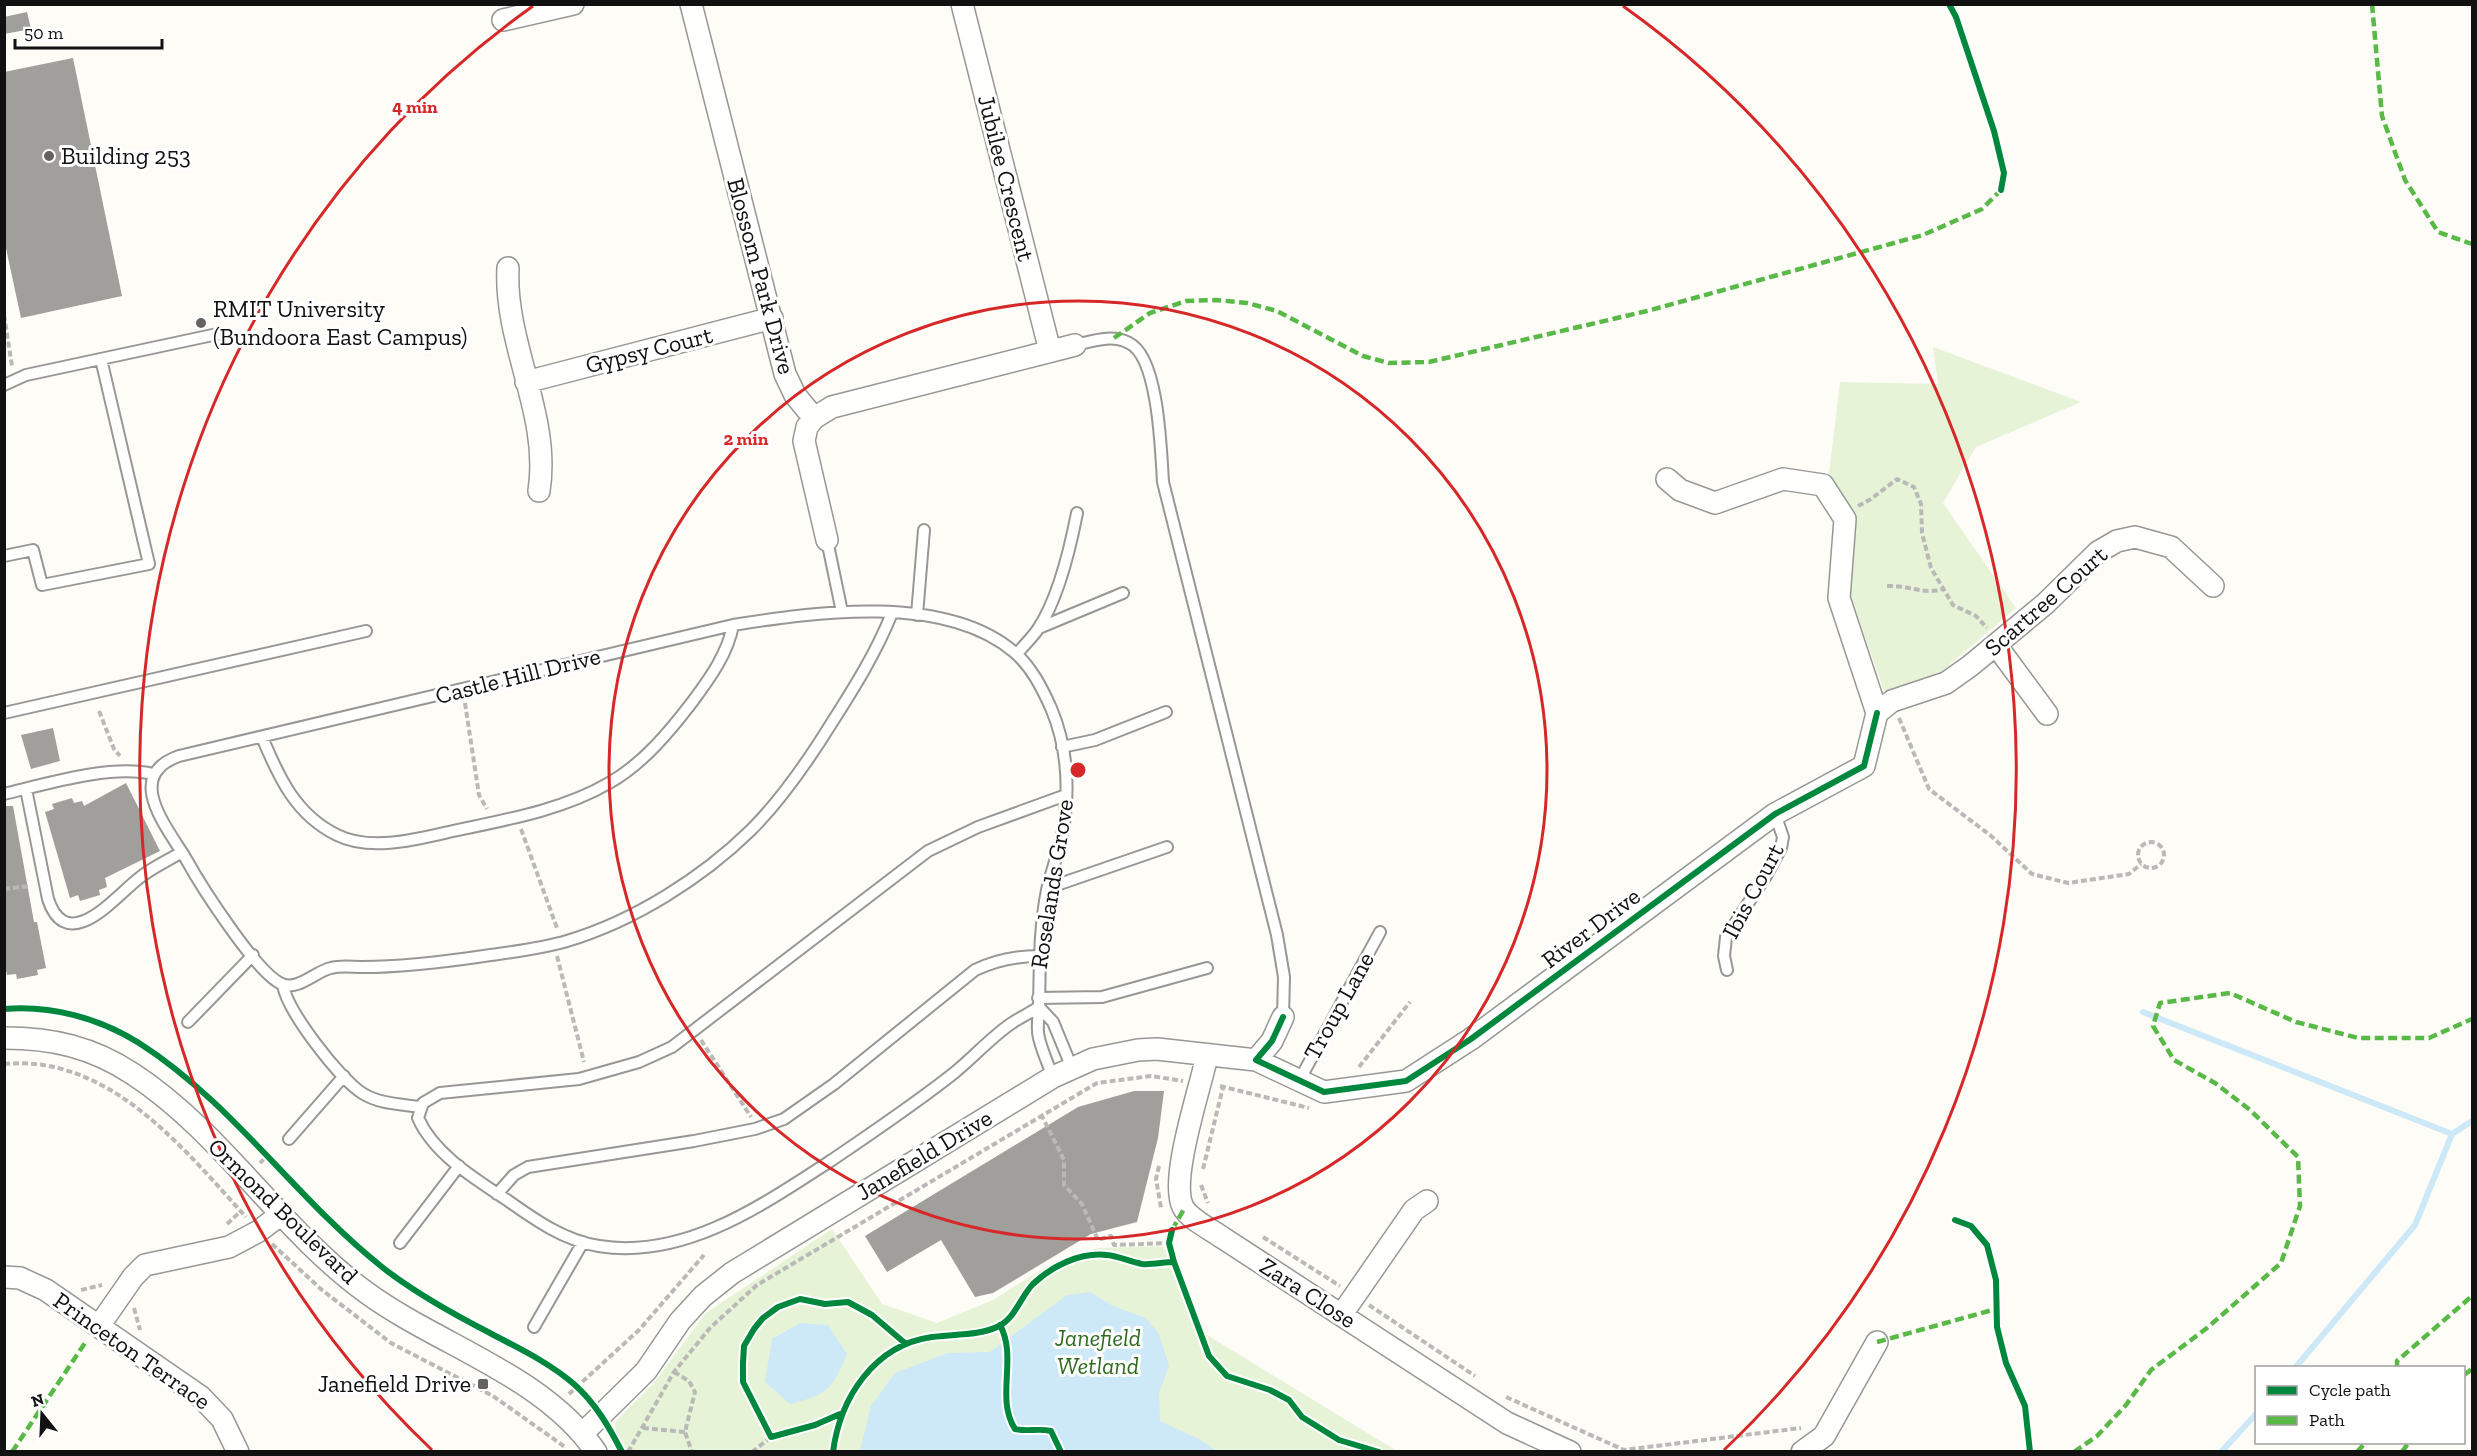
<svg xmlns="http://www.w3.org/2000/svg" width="2477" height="1456" viewBox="0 0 2477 1456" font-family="'Zilla Slab',serif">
<rect width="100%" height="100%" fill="#fdfcf7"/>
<!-- green -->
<path fill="#e7f3d7" d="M1933,347L2081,402L1976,447L1943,503L2016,608L1935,677L1884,691L1849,591L1852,519L1829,474L1840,382L1938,384Z
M832,1229L882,1304L937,1323L993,1300L1052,1263L1098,1248L1163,1246L1194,1327L1397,1451L617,1452L615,1422L653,1384L706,1313Z"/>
<!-- water -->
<path fill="#cde8f7" d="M1090,1292L1113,1306L1146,1318L1159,1334L1169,1366L1159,1393L1160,1421L1201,1440L1216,1451H860L871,1406L895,1373L947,1353L990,1352L1067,1295Z
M800,1323L828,1325L847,1354C832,1389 828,1395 790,1404L765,1382L772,1339Z"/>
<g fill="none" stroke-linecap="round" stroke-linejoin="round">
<!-- stream -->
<path stroke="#cde8f7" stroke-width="6" d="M2143,1012L2452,1134
M2295,1368L2415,1225L2452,1134L2472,1121
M2221,1452L2256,1414"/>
</g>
<!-- building -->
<path fill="#a19f9c" d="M27,12L31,29L4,34V17Z
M73,58L122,296L21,318L4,239V72Z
M53,728L60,761L31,769L21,735Z
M126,783L160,851L105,878L107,887L99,890L100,895L80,901L78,895L70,898L45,812L54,809L52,804L72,798L74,803L82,801L84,806Z
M4,806H13L34,922H37L46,968L37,970L38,975L17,979L16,974L7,975L4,962Z
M1134,1091H1164L1158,1138L1137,1222L1091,1234L993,1293L975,1297L941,1240L887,1272L865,1236L1078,1107Z"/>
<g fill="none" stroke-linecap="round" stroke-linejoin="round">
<defs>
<path id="lane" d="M1075,345C1093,341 1112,334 1129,343C1159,357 1161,453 1163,482L1277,935L1284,977L1283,1017
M4,385L26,375L222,333
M827,540L842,612
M4,556L33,550L42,585L149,564L101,359
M892,613C876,653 854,688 831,724C808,761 782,799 751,830C702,878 634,921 567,941C540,949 511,952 484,956C443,962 404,967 363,967C352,967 341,965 331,968C316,971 298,991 282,984C257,974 201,886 186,859C167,827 123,776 179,756L733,625C814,612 945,593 1014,652C1031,666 1042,688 1051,708C1065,741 1069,779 1065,815C1063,841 1053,865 1047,890C1039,930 1040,967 1039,1007C1039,1018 1036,1027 1039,1038C1042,1051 1048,1064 1053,1077
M917,615L924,530
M1039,628L1123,593
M1017,654C1023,646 1032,638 1038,629C1058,599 1070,549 1077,513
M4,713L366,631
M262,737C279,778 296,815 337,835C371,852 418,839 453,831C505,820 563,810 609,783C643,764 670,731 693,701C710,678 728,653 733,625
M1062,747L1095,740L1166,712
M26,789L48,899C67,957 116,896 138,879C151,868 167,861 182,852
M4,794C46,784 111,764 153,774
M1048,888L1167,847
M1727,970L1724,956L1726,937L1766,876L1781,848L1783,837L1775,814
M283,985C287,1011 339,1078 362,1093C379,1104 400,1104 420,1107
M1038,998L1102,997L1207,968
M1039,1007C1030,1013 1021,1017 1012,1023C991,1037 974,1057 954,1073C915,1104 873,1132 832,1160C764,1204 685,1260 599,1246C565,1241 535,1220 507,1200C475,1179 434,1154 418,1118L423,1103L440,1093L579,1079L639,1062L672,1047L928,851L978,827L1066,795
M1039,1007L1053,1022L1072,1068
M188,1022L253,955
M1299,1081L1380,932
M289,1139L344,1076
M497,1194L514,1175L528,1167L694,1141L755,1129L784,1119L834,1084L975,970C996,960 1015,956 1039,956
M400,1243L459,1166
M534,1327L583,1242"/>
<path id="street" d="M691,4L785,374L795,395L814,418L807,427L804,441L827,540
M962,4L1050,351
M503,20L573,4
M508,268C504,344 551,415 539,491
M526,382L772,318
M814,418L832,407L1075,345
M1667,479L1680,490L1715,503L1783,479L1823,485L1845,519L1839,598L1877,713
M1996,645L2047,714
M1877,713L1892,701L1946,683L1970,666L2045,604L2098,552L2117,541L2135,537L2171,547L2213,586
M1283,1017L1272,1041L1256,1060L1324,1092L1406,1081L1471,1039L1775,814L1864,766L1877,713
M4,1038C52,1038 92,1047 133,1074C223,1133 280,1230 367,1293C440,1346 545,1376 596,1452
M1207,1056C1200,1089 1169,1180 1183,1207C1189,1219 1212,1230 1223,1238L1507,1423L1570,1452
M4,1277L20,1278L46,1290L201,1397L222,1419L238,1452
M1342,1314L1414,1210L1427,1201
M99,1326L133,1277L145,1265L229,1247L259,1231L280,1215
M583,1433L646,1371L680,1321L703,1296L732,1273L1053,1077L1093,1059L1138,1050L1157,1049L1256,1060
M1802,1452L1824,1436L1877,1342"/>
</defs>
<!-- lane casing -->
<use href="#lane" stroke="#979795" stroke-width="14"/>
<!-- street casing -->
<use href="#street" stroke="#979795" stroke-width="24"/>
<!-- path -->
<path stroke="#b9b9b8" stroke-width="4" stroke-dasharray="6 3" stroke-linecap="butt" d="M4,315L12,366
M1858,506L1871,499L1897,479L1914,487L1921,504L1922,533L1931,568L1953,605L1976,616L1987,628
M1887,586C1910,585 1921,595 1943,589
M465,703L479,795L487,809
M99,711L114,749L120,756
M1899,718L1929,789L1990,835L2032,874L2068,883L2129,874L2141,864
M521,829L557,928
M2138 855a13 13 0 1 1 26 0a13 13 0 1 1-26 0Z
M4,889L30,886
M557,956L584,1062
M701,1040L751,1117
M4,1064C109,1054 183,1148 246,1217
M1359,1067L1410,1002
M1220,1086L1309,1108
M1041,1114L1064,1160V1185L1082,1204L1098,1240L1111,1236L1114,1245L1169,1243
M260,1163L267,1156
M1159,1166L1156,1179L1161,1208
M1203,1169L1223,1087
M1201,1185L1208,1203
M227,1224L241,1211
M1263,1237L1340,1286
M272,1244L322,1290L391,1343L493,1396L565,1447
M81,1290L102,1285
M1369,1305L1475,1376
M134,1308L140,1330
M674,1372L689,1381L695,1392L685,1432L692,1452
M569,1394L639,1330L704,1255
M1506,1397L1624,1450L1801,1428
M643,1428L685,1432
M628,1452L674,1372L710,1328L757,1285L1097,1083L1151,1076L1183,1081
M752,1452L771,1437"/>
<!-- lane -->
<use href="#lane" stroke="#fffffe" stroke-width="10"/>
<!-- street -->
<use href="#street" stroke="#fffffe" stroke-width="21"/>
<!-- quiet -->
<path stroke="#58b947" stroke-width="4.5" stroke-dasharray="9 4.5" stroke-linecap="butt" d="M2372,4L2382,116L2405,180L2438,232L2472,244
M1114,338L1150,313L1186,301L1217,300L1247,303L1277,311L1363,356L1389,363L1429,362L1647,311L1923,235L1982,209L2001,190L2002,185
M1172,1230L1184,1209
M1877,1342L1996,1309
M2397,1368V1361L2472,1296
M2464,1375L2472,1369
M12,1452L85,1343
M2074,1452L2097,1436L2126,1405L2151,1370L2207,1328L2281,1263L2300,1206L2298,1157L2250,1110L2215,1083L2174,1060L2153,1026L2160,1003L2230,993L2296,1022L2358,1038H2429L2472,1019
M2357,1452L2366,1442
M2402,1452L2409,1442"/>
<defs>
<path id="cycleway" d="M1949,4L1956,17L1994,131L2004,173L2001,190
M4,1009C51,1005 99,1018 139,1043C233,1103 295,1198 382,1267C415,1293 453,1314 490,1333C520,1349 550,1363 575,1385C596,1404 609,1427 622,1452
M1283,1017L1272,1041L1256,1060L1324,1092L1406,1081L1471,1039L1775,814L1864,766L1877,713
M1955,1220L1971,1226L1987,1245L1996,1280L1997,1327L2006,1363L2025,1406L2030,1452
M1172,1230L1169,1243L1174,1262L1209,1356L1227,1376L1270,1390L1289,1400L1302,1417L1339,1440L1379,1452
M1000,1325C1018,1358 995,1398 1015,1429C1028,1432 1038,1428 1051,1431L1061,1452
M840,1414L815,1425L771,1437L743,1382V1363L744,1346L754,1329L763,1318L778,1307L800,1299L825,1304L848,1302L872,1315L906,1344
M833,1452C840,1398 874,1345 932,1337C953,1334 980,1336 999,1326C1016,1317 1021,1296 1033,1284C1052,1266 1080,1252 1107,1255C1119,1256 1130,1262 1142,1264C1152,1265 1164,1262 1174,1262"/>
</defs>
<!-- cycleway casing -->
<use href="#cycleway" stroke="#fff" stroke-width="10"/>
<!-- cycleway -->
<use href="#cycleway" stroke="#00873e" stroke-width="6"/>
</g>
<!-- distance rings -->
<g fill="none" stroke="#d62828" stroke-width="3">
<circle cx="1078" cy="770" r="469"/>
<path d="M432 1450A938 938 0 0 1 533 6M1623 6A938 938 0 0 1 1724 1450"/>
</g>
<!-- markers -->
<g fill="#646362" stroke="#fff" stroke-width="2">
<circle cx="49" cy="156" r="6"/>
<circle cx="201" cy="323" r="6"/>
<rect x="477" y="1378" width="12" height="12" rx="3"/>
</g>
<g text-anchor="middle" stroke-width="6" stroke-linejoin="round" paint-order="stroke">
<!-- poi labels -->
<g font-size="24" fill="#111" stroke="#fff" text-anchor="start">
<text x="61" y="164">Building 253</text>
<text x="213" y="317">RMIT University<tspan x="213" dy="28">(Bundoora East Campus)</tspan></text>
<text x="471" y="1392" text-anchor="end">Janefield Drive</text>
</g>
<!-- street labels -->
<g font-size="24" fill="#111" stroke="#fff">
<text transform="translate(1006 178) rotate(76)" y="8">Jubilee Crescent</text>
<text transform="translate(761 276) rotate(75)" y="8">Blossom Park Drive</text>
<text transform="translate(649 350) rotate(-14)" y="8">Gypsy Court</text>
<text transform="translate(2046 601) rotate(-41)" y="8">Scartree Court</text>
<text transform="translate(518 676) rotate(-14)" y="8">Castle Hill Drive</text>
<text transform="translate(1052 884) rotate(-81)" y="8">Roselands Grove</text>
<text transform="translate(1753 891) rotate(-62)" y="8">Ibis Court</text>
<text transform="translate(1591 928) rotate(-37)" y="8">River Drive</text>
<text transform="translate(1339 1006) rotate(-61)" y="8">Troup Lane</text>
<text transform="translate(924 1155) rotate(-31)" y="8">Janefield Drive</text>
<text transform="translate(283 1211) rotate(44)" y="8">Ormond Boulevard</text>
<text transform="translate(1308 1293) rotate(33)" y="8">Zara Close</text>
<text transform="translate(132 1351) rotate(35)" y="8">Princeton Terrace</text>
</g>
<!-- park labels -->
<g font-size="24" font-style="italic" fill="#2f6b1f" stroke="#fff">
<text x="1098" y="1346">Janefield<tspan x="1098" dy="28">Wetland</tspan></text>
</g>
</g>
<circle cx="1078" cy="770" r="9" fill="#d62828" stroke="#fff" stroke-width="3"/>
<g font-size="18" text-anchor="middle" font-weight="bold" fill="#d62828" stroke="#fff" stroke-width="6" stroke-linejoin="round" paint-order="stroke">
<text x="415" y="113">4 min</text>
<text x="746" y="445">2 min</text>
</g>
<!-- border -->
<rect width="2477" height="1456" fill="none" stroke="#111111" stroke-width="12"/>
<!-- legend -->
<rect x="2255" y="1366" width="210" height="78" fill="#ffffff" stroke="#a0a0a0" stroke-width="1.5"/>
<rect x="2267" y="1386" width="30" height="9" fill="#00873e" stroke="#a0a0a0" stroke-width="1.5"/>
<text x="2309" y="1396" font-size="18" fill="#111111">Cycle path</text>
<rect x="2267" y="1416" width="30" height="9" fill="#58b947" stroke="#a0a0a0" stroke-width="1.5"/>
<text x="2309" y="1426" font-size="18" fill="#111111">Path</text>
<!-- north arrow -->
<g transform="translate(42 1414) rotate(342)" stroke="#ffffff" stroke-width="4.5" paint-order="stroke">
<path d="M0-4.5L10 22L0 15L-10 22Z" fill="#111111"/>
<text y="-9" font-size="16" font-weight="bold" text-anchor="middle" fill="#111111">N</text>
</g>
<!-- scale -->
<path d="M15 39v9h147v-9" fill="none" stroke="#111111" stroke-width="3"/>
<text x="24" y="39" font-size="18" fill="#111111" stroke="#ffffff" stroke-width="4.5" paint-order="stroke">50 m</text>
</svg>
